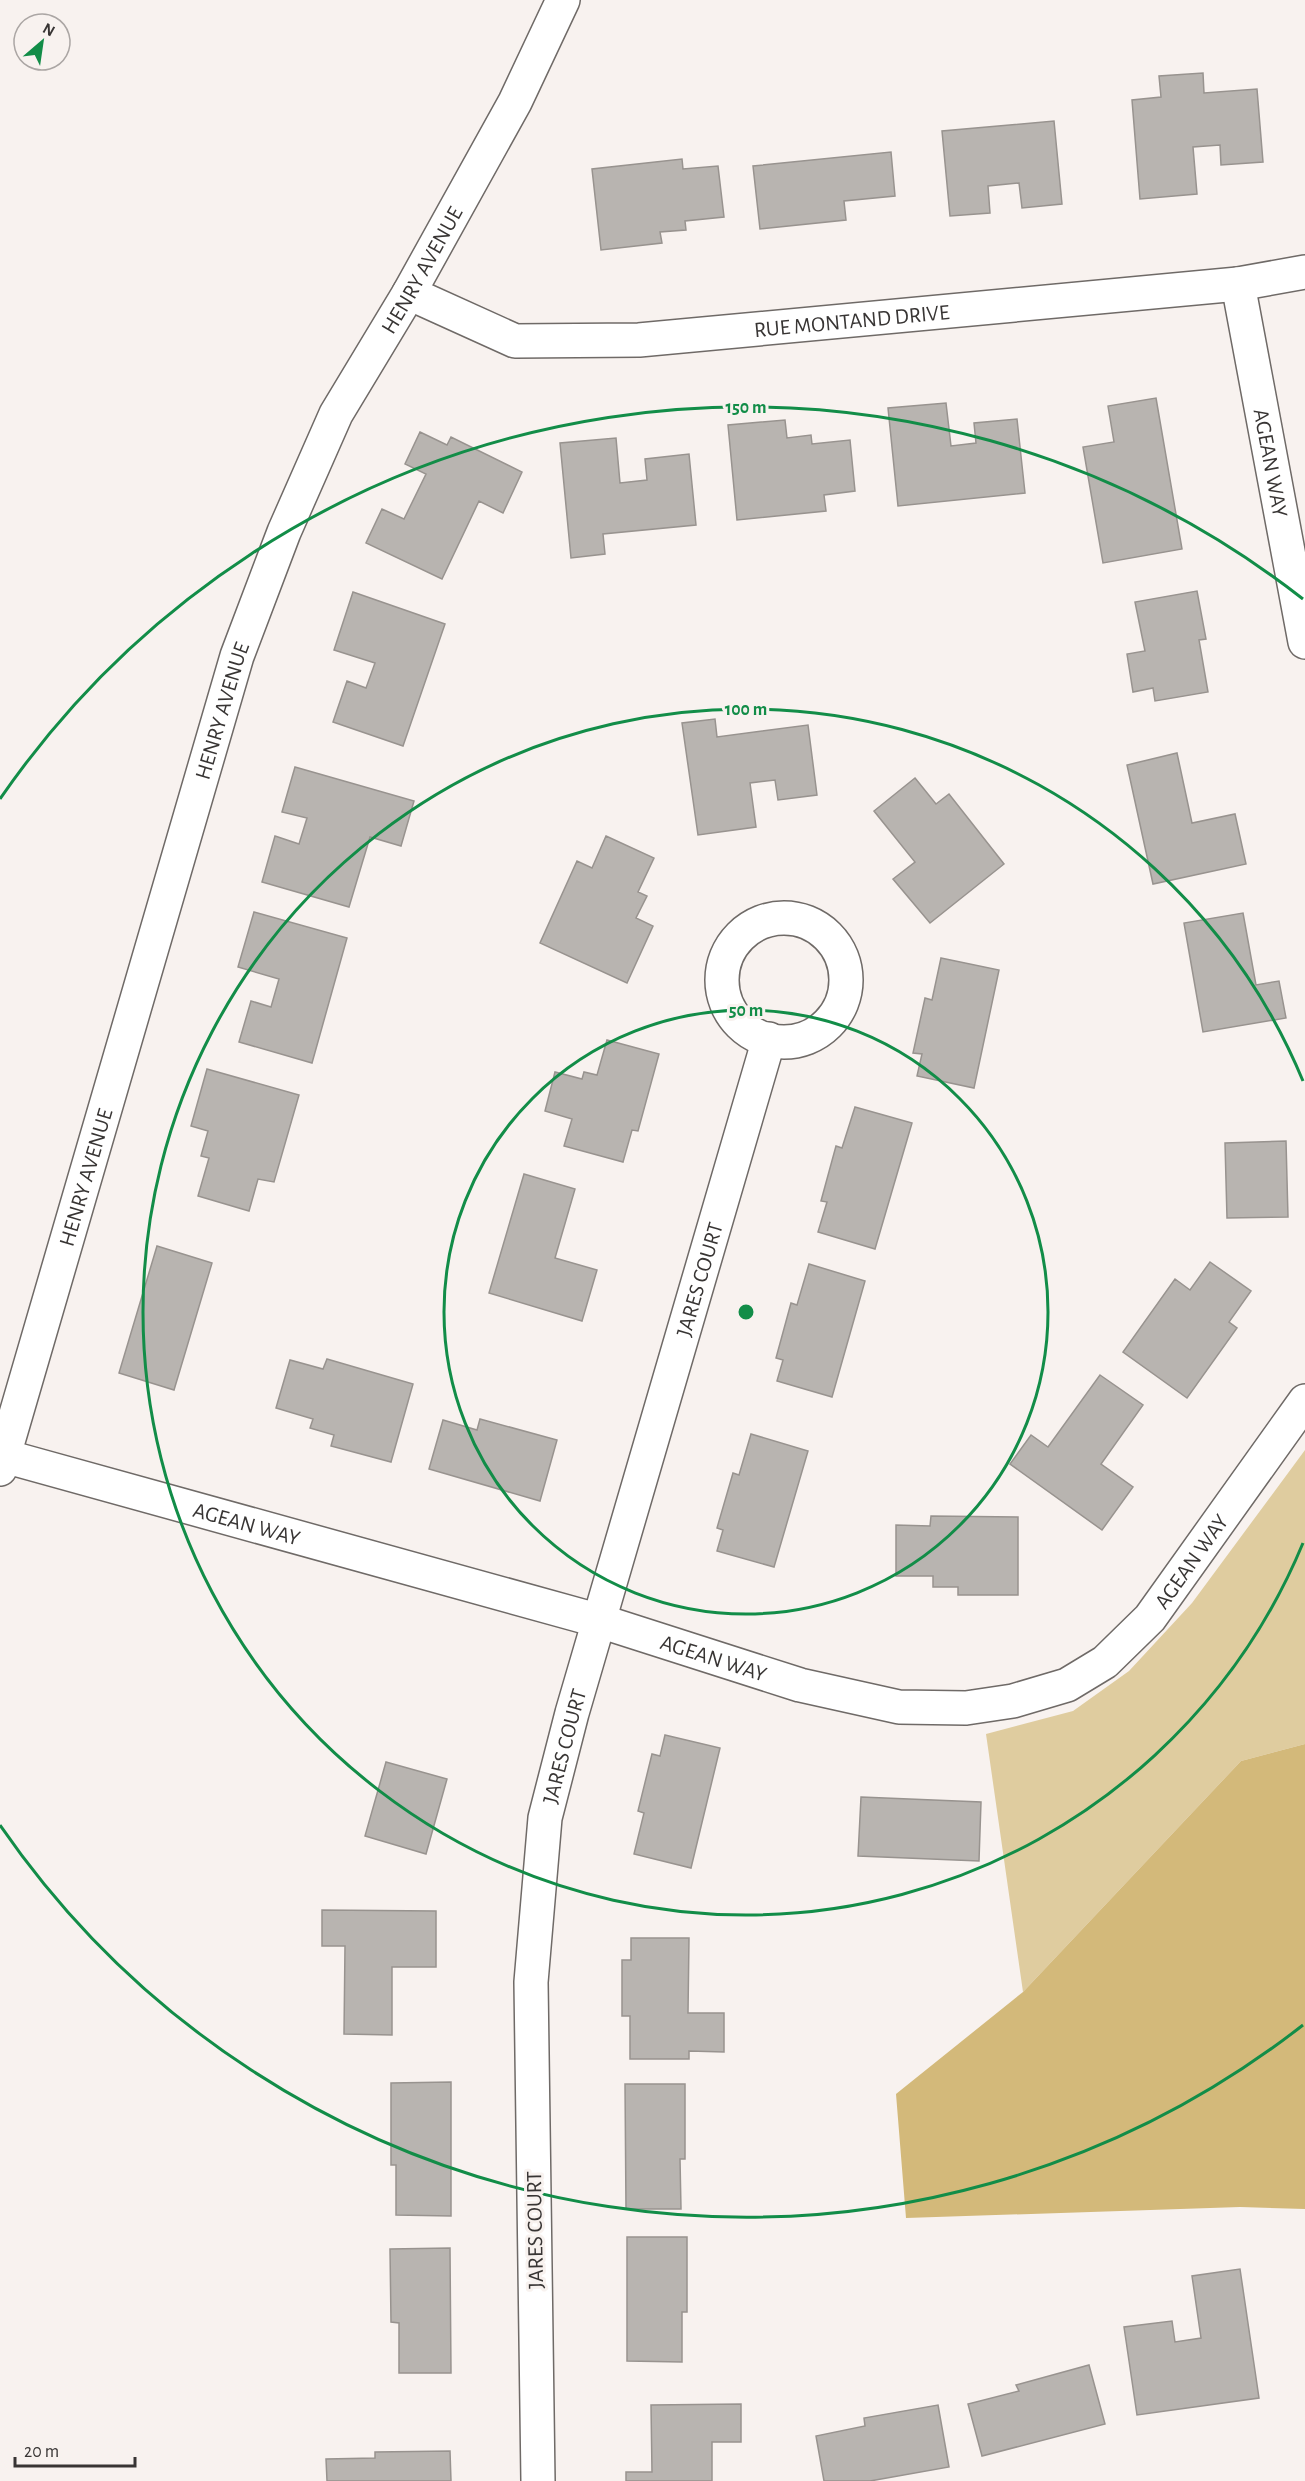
<svg xmlns="http://www.w3.org/2000/svg" width="1305" height="2481" viewBox="0 0 1305 2481" font-family="'Alegreya Sans',sans-serif">
<rect width="100%" height="100%" fill="#f8f2ef"/>
<!-- green -->
<path fill="#dfcc9f" d="M1305,1450V1744L1241,1761L1023,1992L986,1734L1073,1711L1129,1671L1192,1603Z"/>
<!-- forest -->
<path fill="#d3b97a" d="M1305,1744V2209L1240,2207L906,2218L896,2094L1023,1992L1241,1761Z"/>
<!-- building -->
<path fill="#b8b4b0" stroke="#98938f" stroke-width="1.5" d="M1203,73L1204,93L1257,89L1263,162L1221,165L1220,145L1193,147L1197,194L1140,199L1132,100L1161,97L1159,76Z
M1054,121L1062,204L1022,208L1019,183L988,186L990,213L950,216L942,131Z
M891,152L895,196L844,201L846,220L760,229L753,166Z
M682,159L683,169L718,166L724,217L685,221L686,230L660,232L662,243L601,250L592,169Z
M1156,398L1182,549L1103,563L1083,447L1114,442L1108,406Z
M946,403L951,446L976,443L974,423L1017,419L1025,493L898,506L888,408Z
M785,420L787,438L811,435L812,444L850,440L855,491L824,495L826,511L737,520L728,425Z
M420,432L447,445L451,437L522,472L503,513L479,501L442,579L366,543L382,509L404,519L426,474L405,464Z
M616,438L620,483L647,480L645,459L689,454L696,525L603,534L605,554L571,558L560,443Z
M1197,591L1206,639L1199,640L1208,692L1155,701L1153,688L1133,692L1127,654L1145,651L1135,602Z
M353,592L445,624L403,746L333,722L347,681L366,688L375,663L334,650Z
M715,719L717,737L808,725L817,795L778,800L775,780L750,783L756,827L698,835L682,723Z
M1177,753L1192,823L1235,814L1246,864L1153,884L1127,765Z
M295,767L414,801L401,846L370,837L349,907L262,882L275,836L299,844L307,818L282,812Z
M915,778L936,804L949,794L1004,864L930,923L893,879L915,862L874,811Z
M606,836L654,858L638,892L647,896L636,918L653,926L627,983L540,943L577,861L592,868Z
M254,912L347,938L312,1063L239,1042L251,1001L271,1007L279,979L238,967Z
M1243,913L1256,985L1279,981L1286,1018L1203,1032L1184,923Z
M941,958L999,970L974,1088L917,1076L922,1054L913,1053L925,998L932,1000Z
M607,1040L659,1054L638,1131L632,1130L623,1162L564,1146L572,1119L545,1111L555,1072L582,1079L584,1072L597,1075Z
M207,1069L299,1095L274,1182L258,1179L249,1211L198,1196L209,1158L201,1156L208,1131L191,1126Z
M855,1107L912,1123L875,1249L818,1232L827,1202L821,1201L836,1146L842,1148Z
M1286,1141L1288,1217L1227,1218L1225,1143Z
M524,1174L575,1189L555,1258L597,1270L582,1321L489,1293Z
M157,1246L212,1263L174,1390L119,1373Z
M1210,1262L1251,1291L1229,1322L1237,1328L1187,1398L1123,1352L1175,1279L1190,1290Z
M809,1264L865,1281L832,1397L777,1381L783,1360L776,1358L791,1303L797,1305Z
M327,1359L413,1384L391,1462L331,1446L334,1435L310,1428L313,1419L276,1408L290,1360L323,1369Z
M1100,1375L1143,1405L1101,1464L1133,1487L1102,1530L1010,1464L1031,1435L1048,1447Z
M480,1419L557,1440L540,1501L429,1469L443,1420L477,1430Z
M751,1434L808,1451L774,1567L717,1551L723,1530L717,1528L733,1473L739,1475Z
M931,1516L1018,1517V1595H958V1587H933V1576H896V1525L930,1526Z
M665,1735L720,1748L691,1868L634,1854L644,1813L638,1811L652,1754L660,1756Z
M386,1762L447,1779L426,1854L365,1836Z
M861,1797L981,1802L979,1861L858,1856Z
M322,1910L436,1911V1967H392V2035L344,2034L345,1946H322Z
M631,1938H689L688,2013H724V2052L689,2051V2059H630V2016H622V1960H631Z
M451,2082V2216L396,2215V2165H391V2083Z
M625,2084H685V2159H680L681,2209H626Z
M627,2237H687V2312H682V2362L627,2361Z
M450,2248L451,2373H399V2323L391,2322L390,2249Z
M1240,2269L1259,2398L1137,2415L1124,2327L1172,2321L1175,2342L1201,2338L1192,2276Z
M1089,2365L1105,2424L982,2456L968,2404L1019,2391L1016,2385Z
M741,2404V2442H712V2481H626V2472H652L651,2405Z
M938,2405L949,2467L870,2481H824L816,2436L865,2426L864,2418Z
M450,2451L451,2481H327L326,2459L375,2458V2452Z"/>
<g fill="none" stroke-linecap="round" stroke-linejoin="round">
<defs>
<g id="minor">
<path id="s1" d="M1238,284L1305,642"/>
<path id="s2" d="M409,293L515,341L639,340L1238,284L1305,272"/>
<circle cx="784" cy="980" r="62"/>
<path id="s3" d="M4,1456L600,1621L800,1685L899,1707L966,1708L1013,1701L1067,1685L1105,1662L1150,1618L1305,1401"/>
<path id="s4" d="M0,1469L237,656L284,532L336,414L409,293L515,102L563,0"/>
<path id="s5" d="M538,2481L531,1982L545,1818L572,1713L769,1039"/>
</g>
</defs>
<!-- minor casing -->
<use href="#minor" stroke="#6f6a67" stroke-width="36"/>
<!-- minor -->
<use href="#minor" stroke="#fff" stroke-width="33"/>
</g>
<!-- distance rings -->
<g fill="none" stroke="#128d48" stroke-width="3">
<circle cx="746" cy="1312" r="302"/>
<path d="M1303 1543A603 603 0 1 1 1303 1081"/>
<path d="M1303 2025A905 905 0 0 1 0 1825M0 799A905 905 0 0 1 1303 599"/>
</g>
<g text-anchor="middle" stroke-width="6" stroke-linejoin="round" paint-order="stroke">
<!-- street labels -->
<g font-size="22" fill="#383534" stroke="#f8f2ef">
<text dy="8" stroke="none"><textPath href="#s4" startOffset="1276">HENRY AVENUE</textPath></text>
<text dy="8" stroke="none"><textPath href="#s2" startOffset="454">RUE MONTAND DRIVE</textPath></text>
<text dy="8" stroke="none"><textPath href="#s1" startOffset="182">AGEAN WAY</textPath></text>
<text dy="8" stroke="none"><textPath href="#s4" startOffset="790">HENRY AVENUE</textPath></text>
<text dy="8" stroke="none"><textPath href="#s4" startOffset="304">HENRY AVENUE</textPath></text>
<text dy="8" stroke="none"><textPath href="#s5" startOffset="1224">JARES COURT</textPath></text>
<text dy="8" stroke="none"><textPath href="#s3" startOffset="252">AGEAN WAY</textPath></text>
<text dy="8" stroke="none"><textPath href="#s3" startOffset="1278">AGEAN WAY</textPath></text>
<text dy="8" stroke="none"><textPath href="#s3" startOffset="738">AGEAN WAY</textPath></text>
<text dy="8" stroke="none"><textPath href="#s5" startOffset="738">JARES COURT</textPath></text>
<text transform="translate(534 2230) rotate(-91)" y="8">JARES COURT</text>
</g>
</g>
<circle cx="746" cy="1312" r="9" fill="#128d48" stroke="#f8f2ef" stroke-width="3"/>
<g font-size="18" text-anchor="middle" font-weight="bold" fill="#128d48" stroke="#f8f2ef" stroke-width="6" stroke-linejoin="round" paint-order="stroke">
<text x="746" y="413">150 m</text>
<text x="746" y="715">100 m</text>
<text x="746" y="1016">50 m</text>
</g>
<!-- north arrow -->
<g transform="translate(42 42) rotate(29)"><circle r="28" fill="#f8f2ef" stroke="#aba6a4" stroke-width="1.5"/>
<path d="M0-4.5L10 22L0 15L-10 22Z" fill="#128d48"/>
<text y="-9" font-size="16" font-weight="bold" text-anchor="middle" fill="#383534">N</text>
</g>
<!-- scale -->
<path d="M15 2457v9h120v-9" fill="none" stroke="#383534" stroke-width="3"/>
<text x="24" y="2457" font-size="18" fill="#383534" stroke="#f8f2ef" stroke-width="4.5" paint-order="stroke">20 m</text>
</svg>
